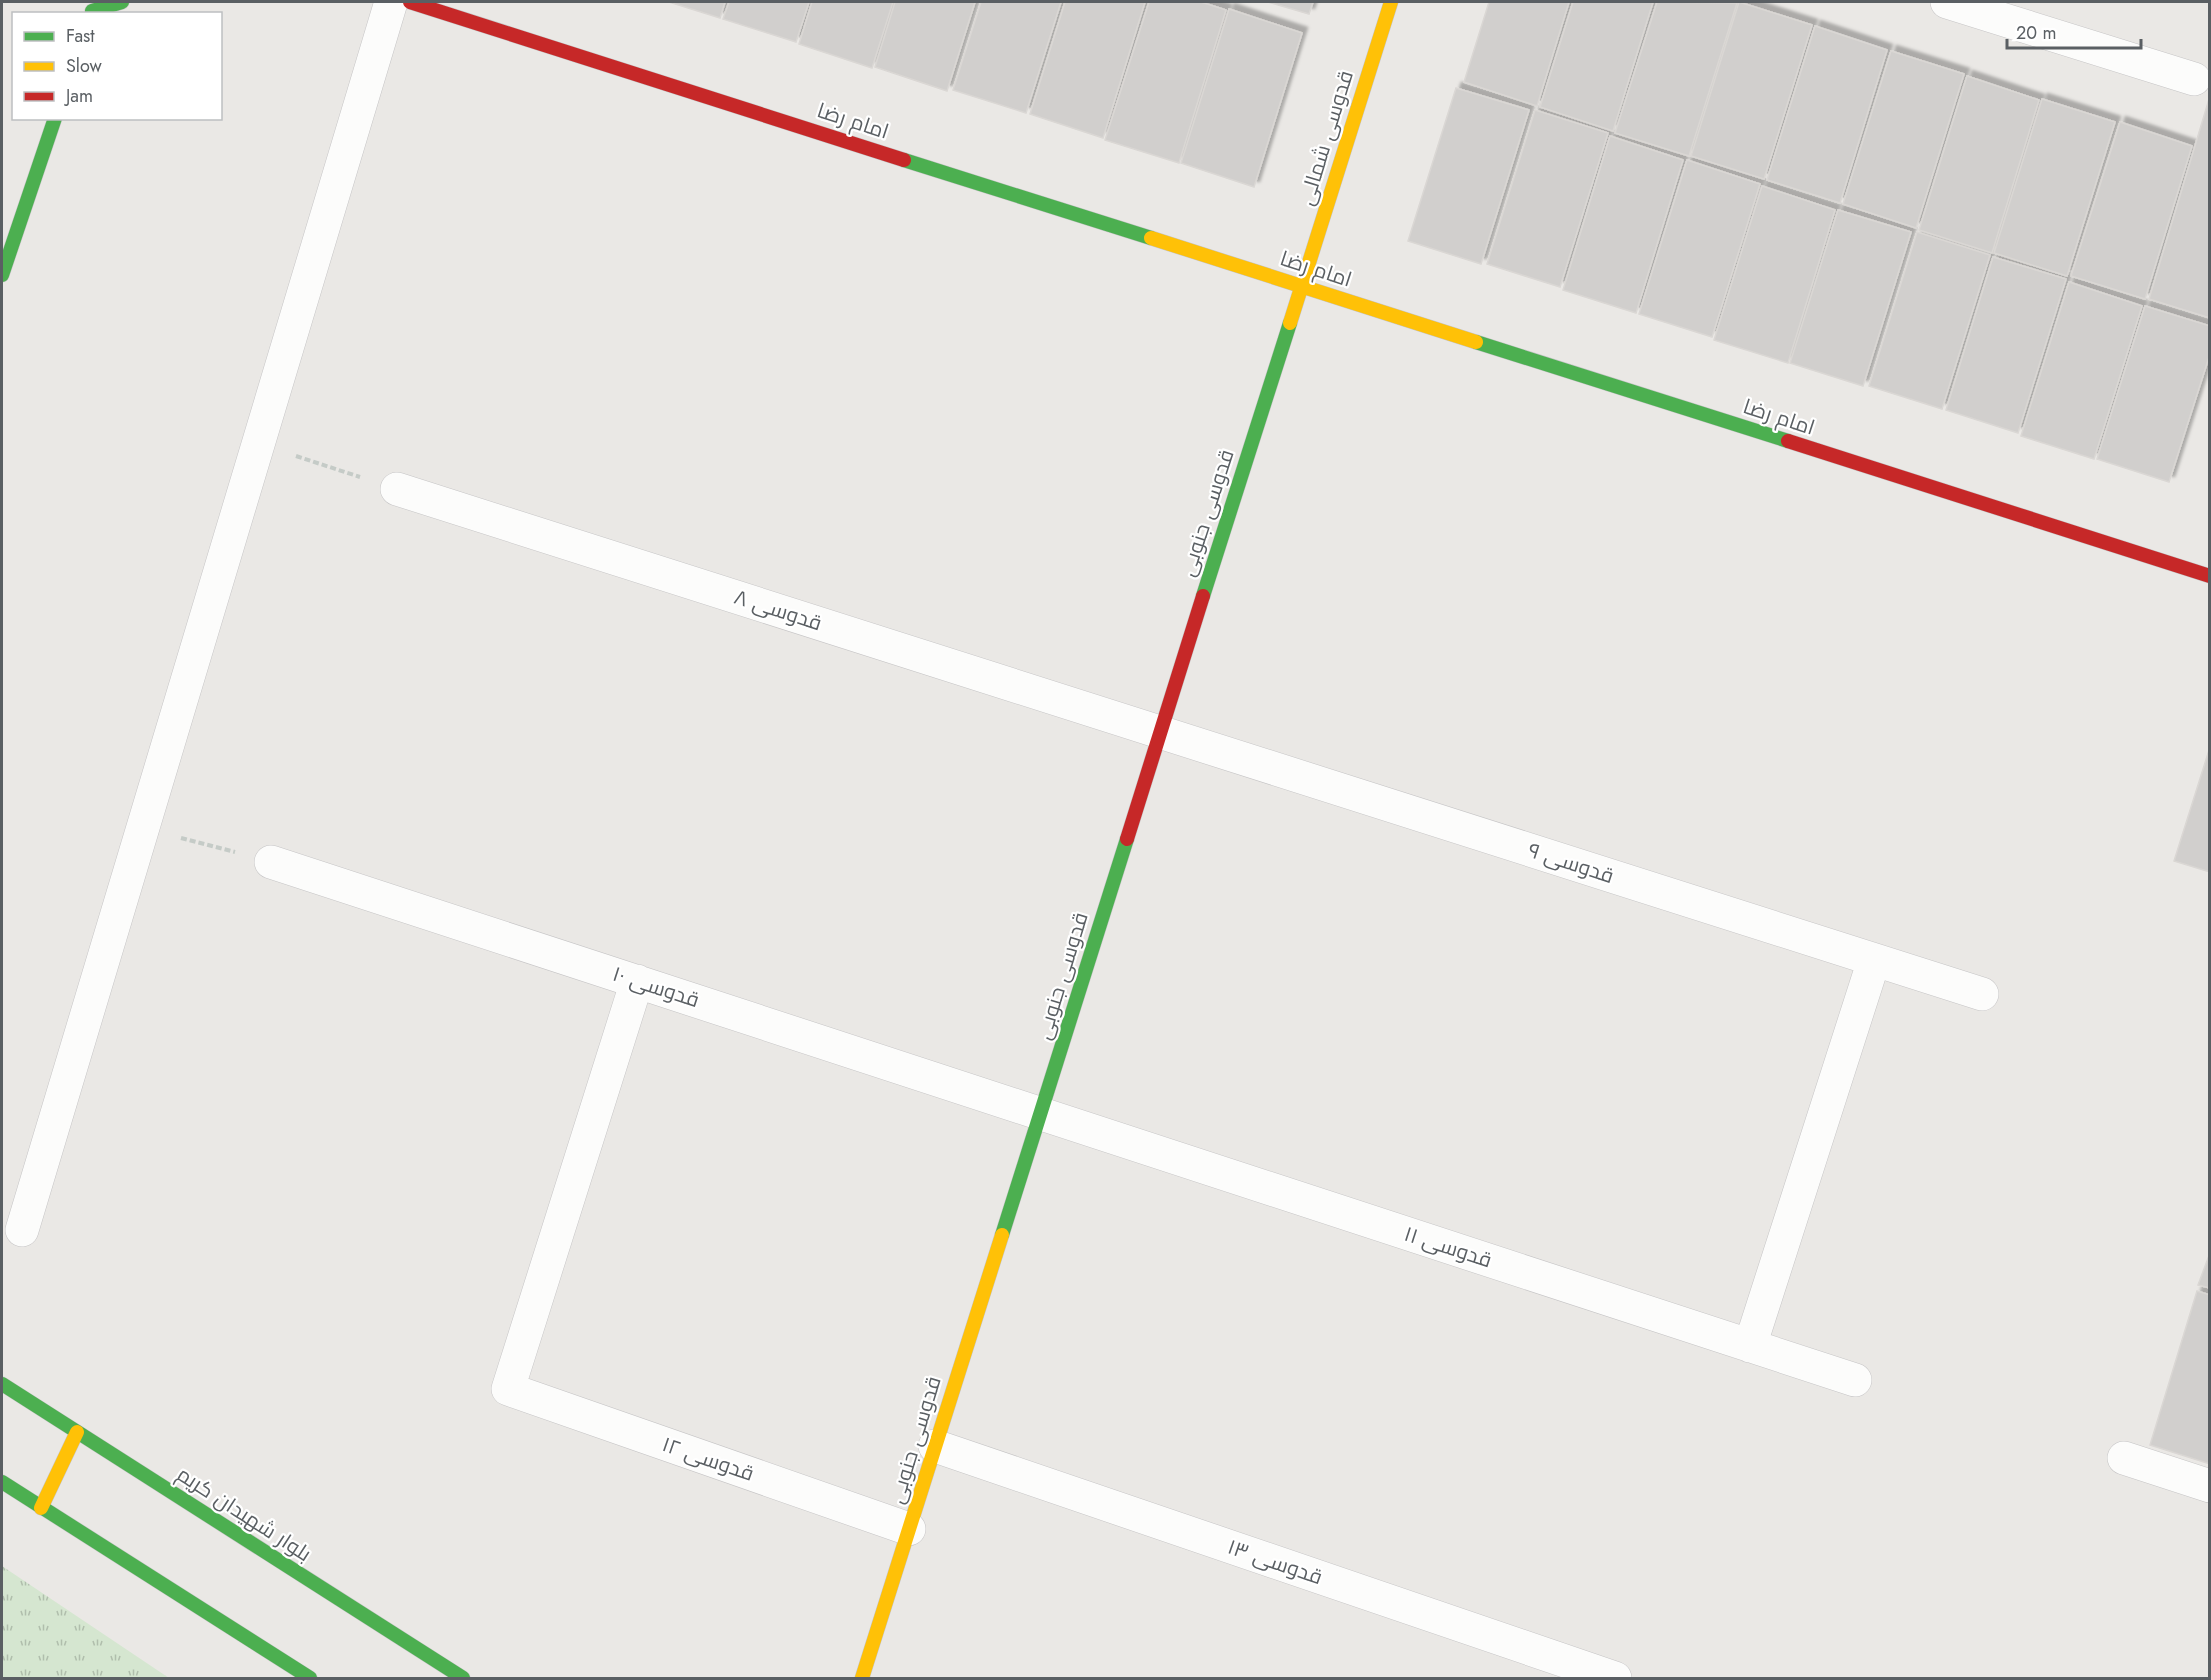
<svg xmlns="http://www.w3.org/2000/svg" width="2211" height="1680" viewBox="0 0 2211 1680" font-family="Jost,Cairo,sans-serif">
<defs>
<pattern id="grass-tufts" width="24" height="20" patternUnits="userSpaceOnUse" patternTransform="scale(1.5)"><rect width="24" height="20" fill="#d5e6d0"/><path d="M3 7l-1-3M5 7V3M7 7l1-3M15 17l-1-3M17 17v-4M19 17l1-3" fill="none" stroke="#b0beac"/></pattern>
<filter id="shadow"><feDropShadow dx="5.5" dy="-5.5" stdDeviation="1.5" flood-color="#0004"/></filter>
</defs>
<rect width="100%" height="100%" fill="#eae8e5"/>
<!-- grass -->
<path fill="url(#grass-tufts)" d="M2,1566L169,1678H2Z"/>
<!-- building -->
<path fill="#d1cfcd" stroke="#dad7d4" stroke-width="1.5" filter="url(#shadow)" d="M669,2H725L720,18Z
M729,2H809L796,42L723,19Z
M812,2H893L872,68L799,44Z
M895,2H975L947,91L875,67Z
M981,2H1061L1026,113L953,90Z
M1065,2H1145L1103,138L1030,114Z
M1149,2H1201L1226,10L1179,163L1105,140Z
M1268,2H1313L1309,14Z
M1489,2H1569L1537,106L1464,82Z
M1573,2H1653L1613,131L1540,107Z
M1657,2L1737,3L1689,156L1615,133Z
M1739,2L1812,25L1764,179L1691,156Z
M1229,9L1302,33L1254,187L1181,163Z
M1815,26L1887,50L1840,203L1767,180Z
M1891,51L1964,74L1916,228L1843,204Z
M1967,76L2039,100L1992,253L1919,230Z
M1456,88L1529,110L1481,264L1408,241Z
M2042,99L2115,122L2067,276L1994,253Z
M2209,99H2210V318L2149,299Z
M1535,110L1608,133L1560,287L1487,264Z
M2120,122L2192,146L2145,299L2071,276Z
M1610,136L1683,160L1636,313L1563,290Z
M1687,160L1760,184L1712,337L1639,314Z
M1762,186L1835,210L1788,363L1714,340Z
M1838,210L1911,232L1863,386L1790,363Z
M1917,232L1990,255L1942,409L1869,386Z
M1993,257L2066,279L2018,433L1946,410Z
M2069,282L2142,306L2094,459L2021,436Z
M2145,306L2210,326V354L2169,482L2097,459Z
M2210,747V872L2174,861Z
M2210,1253V1288L2198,1285Z
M2197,1291L2210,1295V1464L2150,1445Z"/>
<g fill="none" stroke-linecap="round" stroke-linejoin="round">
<defs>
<path id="street" d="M1947,2L2194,79
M397,489L1982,994
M271,862L1855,1380
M637,981L508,1389L909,1529
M22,1230L391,2
M1750,1346L1874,960
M935,1446L1615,1678
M2124,1458L2210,1486"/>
<path id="fast" d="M92,11L122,2
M904,160L1151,238
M2,275L55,118
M1476,342L1788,441
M1203,596L1290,323
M1002,1235L1127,839
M2,1384L463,1678
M2,1482L310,1678"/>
<path id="slow" d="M1151,238L1476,342
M1290,323L1391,2
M41,1508L77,1432
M862,1678L1002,1235"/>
<path id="jam" d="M410,2L904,160
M1788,441L2210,576
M1127,839L1203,596"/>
</defs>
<!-- street casing -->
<use href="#street" stroke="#c6c5c6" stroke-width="34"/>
<!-- fast casing -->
<use href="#fast" stroke="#c5c5c6" stroke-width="15"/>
<!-- slow casing -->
<use href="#slow" stroke="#c5c5c6" stroke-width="15"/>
<!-- jam casing -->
<use href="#jam" stroke="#c5c5c6" stroke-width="15"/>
<!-- path -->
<path stroke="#c5cbc7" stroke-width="4" stroke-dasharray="6 3" stroke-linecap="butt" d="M296,456L360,477
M181,838L235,852"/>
<!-- street -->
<use href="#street" stroke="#fcfcfb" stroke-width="33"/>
<!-- fast -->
<use href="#fast" stroke="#4caf50" stroke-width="14"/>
<!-- slow -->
<use href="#slow" stroke="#ffc107" stroke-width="14"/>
<!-- jam -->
<use href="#jam" stroke="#c62828" stroke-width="14"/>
</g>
<g text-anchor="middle" stroke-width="4.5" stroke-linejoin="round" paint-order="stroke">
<!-- street labels -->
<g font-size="21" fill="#5a5f63" stroke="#fff">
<text transform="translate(853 121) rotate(18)" y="7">امام رضا</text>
<text transform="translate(1326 138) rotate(-73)" y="7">قدوسی شمالی</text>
<text transform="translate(1316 269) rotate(18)" y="7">امام رضا</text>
<text transform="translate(1779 417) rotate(18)" y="7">امام رضا</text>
<text transform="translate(1207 513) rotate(-72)" y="7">قدوسی جنوبی</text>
<text transform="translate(778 610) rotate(18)" y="7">قدوسی ۸</text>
<text transform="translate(1571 863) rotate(18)" y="7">قدوسی ۹</text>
<text transform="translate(1062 976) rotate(-73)" y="7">قدوسی جنوبی</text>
<text transform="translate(656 987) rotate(18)" y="7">قدوسی ۱۰</text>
<text transform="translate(1448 1247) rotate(18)" y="7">قدوسی ۱۱</text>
<text transform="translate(915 1440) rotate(-73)" y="7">قدوسی جنوبی</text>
<text transform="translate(708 1459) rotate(19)" y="7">قدوسی ۱۲</text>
<text transform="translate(244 1514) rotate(33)" y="7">بلوار شهیدان کریم</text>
<text transform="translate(1275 1562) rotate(19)" y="7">قدوسی ۱۳</text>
</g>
</g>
<!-- border -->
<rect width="2211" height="1680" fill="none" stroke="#5a5f63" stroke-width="6"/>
<!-- legend -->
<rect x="12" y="12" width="210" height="108" fill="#ffffff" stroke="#bdbfc1" stroke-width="1.5"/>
<rect x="24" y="32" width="30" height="9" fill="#4caf50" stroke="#bdbfc1" stroke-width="1.5"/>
<text x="66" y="42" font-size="18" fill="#5a5f63">Fast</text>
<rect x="24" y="62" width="30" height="9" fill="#ffc107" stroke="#bdbfc1" stroke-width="1.5"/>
<text x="66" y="72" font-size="18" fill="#5a5f63">Slow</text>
<rect x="24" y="92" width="30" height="9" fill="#c62828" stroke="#bdbfc1" stroke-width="1.5"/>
<text x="66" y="102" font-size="18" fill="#5a5f63">Jam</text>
<!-- scale -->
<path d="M2007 39v9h134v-9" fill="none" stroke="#5a5f63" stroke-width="3"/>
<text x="2016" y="39" font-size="18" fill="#5a5f63" stroke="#ffffff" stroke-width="4.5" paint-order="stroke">20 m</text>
</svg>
